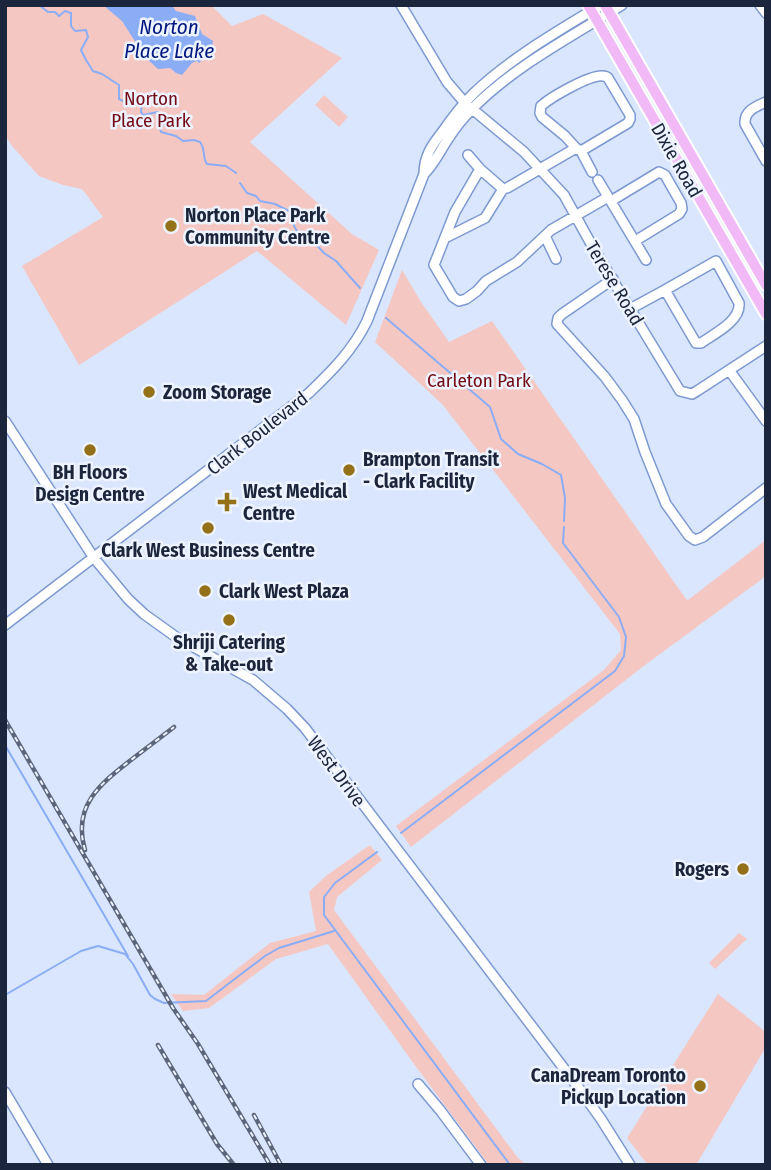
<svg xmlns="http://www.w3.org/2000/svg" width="771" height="1170" viewBox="0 0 771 1170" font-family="'Fira Sans Condensed',sans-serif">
<rect width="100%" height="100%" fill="#dae6fd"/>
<!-- green -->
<path fill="#f5c7c3" d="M5,5H211L232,26L263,14L342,58L250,142L352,234L379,250L346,325L257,251L79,365L22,266L103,217L82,189L63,185L39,176L12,146L5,135Z
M324,95L348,117L339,127L315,105Z
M402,270L421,302L449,342L492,321L686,599L688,600L766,540V576L645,665L411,847L396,826L604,670L621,650L620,634L442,404L375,342Z
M370,845L382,860L337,897L334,910L518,1158L527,1165H489L414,1064L328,944L276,959L209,1008L183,1011L171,994L204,995L270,943L316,931L309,892L327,875Z
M739,933L747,939L715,969L709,963Z
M718,994L766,1032V1047L696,1165H648L627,1138Z"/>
<!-- water -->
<path fill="#8aadf6" d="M103,5H171L176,11L195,16L202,34L213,41L212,51L199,63L197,61L192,63L182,75L176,73L170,68L158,69L145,57L122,21Z"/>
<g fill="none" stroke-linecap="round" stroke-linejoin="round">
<!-- stream -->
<path stroke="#8aadf6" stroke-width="2" d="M39,5L48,12H55L59,16L65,11L71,13V26L75,31L86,30L88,37L81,50L86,60L93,71L102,74L119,85V99L123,101L135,95L142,102L141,112L143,115L158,112L163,124L160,129L161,132L176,136L183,141L194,140L200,142C206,150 202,158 207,164L226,166L236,173
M240,183L247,193L256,196L260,201L275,204L293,213L294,226L297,231L311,239L324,253L336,261L360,288
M386,318L490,407L501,439L518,454L542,464L561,475L565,498L564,521
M5,745L128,956
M401,833L615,671L624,656L626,637L619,617L563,543L564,527
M377,852L335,883L324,897V915L510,1165
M5,995L81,951L98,946L125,954L133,964L150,995L155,999L164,1003L206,1001L265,956L279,948L334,931"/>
<defs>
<path id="minor" d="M401,5L447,82L465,103L524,152L564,195L595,251L680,391L692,394L697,391L766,346
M760,5L766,13
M766,102C755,107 744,111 745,124L766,161
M576,148L581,151L628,123L630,119V115L608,78C607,77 605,76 603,76C591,74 551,97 541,106L540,113L542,117L565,136L576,148L507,188L503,189L480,169L455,212L434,265L453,297L459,301L466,299L477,291L486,281L517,262L551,230L608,197
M581,151L592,172
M468,155L480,169
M424,174C435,163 440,151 448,139C455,128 463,118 472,109C513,67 572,36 622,5
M598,180L646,260
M611,201L659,172L665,175L681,203L682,209L679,214L635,241
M545,236L556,259
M445,238L485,218L503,189
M613,279L562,314L558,318L557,324L605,377L622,400L634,419L645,452L666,504L689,536L695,540L703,537L766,488
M630,309L665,290L696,343H701C714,334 741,321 739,303L716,261L665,290
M729,370L766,421
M5,421L94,558L128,599L144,614L176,637L253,680L287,709L305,728L578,1087L601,1119L630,1165
M5,625L309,393C332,371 353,350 367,321L424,174C424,156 432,145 443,131C452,118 462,105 473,94C509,59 558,31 601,5
M418,1084L440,1110L481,1165
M5,1092L48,1165"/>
<path id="major" d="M588,5L766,314
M605,5L766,285"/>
</defs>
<!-- minor casing -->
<use href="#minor" stroke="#7e99d1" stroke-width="12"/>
<!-- major casing -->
<use href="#major" stroke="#fff" stroke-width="14"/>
<!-- minor -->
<use href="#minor" stroke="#fff" stroke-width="9"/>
<!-- major -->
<use href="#major" stroke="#f1b9f5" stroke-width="10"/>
<defs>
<path id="rail" d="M5,720L173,1008L198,1044L270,1165
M85,850C72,806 100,784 131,760C145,749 160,738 174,727
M158,1045L217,1144L234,1165
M254,1115L281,1165"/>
</defs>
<!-- rail casing -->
<use href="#rail" stroke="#5b657c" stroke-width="4.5"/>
<!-- rail -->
<use href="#rail" stroke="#edf3ff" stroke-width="2" stroke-dasharray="5" stroke-linecap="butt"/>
</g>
<!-- markers -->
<g fill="#947018" stroke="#edf3ff" stroke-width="2.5">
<circle cx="171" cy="226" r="7"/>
<circle cx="149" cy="392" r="7"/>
<circle cx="90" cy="450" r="7"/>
<circle cx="349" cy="470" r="7"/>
<path d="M223.5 491.5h7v7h7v7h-7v7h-7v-7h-7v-7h7z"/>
<circle cx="208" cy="528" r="7"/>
<circle cx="205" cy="591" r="7"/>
<circle cx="229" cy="620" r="7"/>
<circle cx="743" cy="869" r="7"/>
<circle cx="700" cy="1086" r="7"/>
</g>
<g text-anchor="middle" stroke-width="5" stroke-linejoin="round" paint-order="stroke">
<!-- park labels -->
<g font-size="19" fill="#740a15" stroke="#edf3ff">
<text x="151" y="105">Norton<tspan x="151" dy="22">Place Park</tspan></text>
<text x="479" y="387">Carleton Park</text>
</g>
<!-- street labels -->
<g font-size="19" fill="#1b253b" stroke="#edf3ff">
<text transform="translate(677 160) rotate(60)" y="7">Dixie Road</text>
<text transform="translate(615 283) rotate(59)" y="7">Terese Road</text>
<text transform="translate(257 433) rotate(-38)" y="7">Clark Boulevard</text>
<text transform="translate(337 771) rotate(53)" y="7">West Drive</text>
</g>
<!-- poi labels -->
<g font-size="19" font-weight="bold" fill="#1b253b" stroke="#edf3ff" text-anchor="start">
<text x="185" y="222">Norton Place Park<tspan x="185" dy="22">Community Centre</tspan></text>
<text x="163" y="399">Zoom Storage</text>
<text x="363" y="466">Brampton Transit<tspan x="363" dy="22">- Clark Facility</tspan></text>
<text x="90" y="479" text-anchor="middle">BH Floors<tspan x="90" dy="22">Design Centre</tspan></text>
<text x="243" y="498">West Medical<tspan x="243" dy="22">Centre</tspan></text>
<text x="208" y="557" text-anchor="middle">Clark West Business Centre</text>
<text x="219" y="598">Clark West Plaza</text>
<text x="229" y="649" text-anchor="middle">Shriji Catering<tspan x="229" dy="22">&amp; Take-out</tspan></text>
<text x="729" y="876" text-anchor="end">Rogers</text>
<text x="686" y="1082" text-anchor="end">CanaDream Toronto<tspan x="686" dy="22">Pickup Location</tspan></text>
</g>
<!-- water labels -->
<g font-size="21" font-style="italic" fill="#00177f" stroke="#edf3ff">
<text x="169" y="34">Norton<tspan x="169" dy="24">Place Lake</tspan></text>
</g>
</g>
<!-- border -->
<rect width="771" height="1170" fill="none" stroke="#1b253b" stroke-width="14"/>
</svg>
